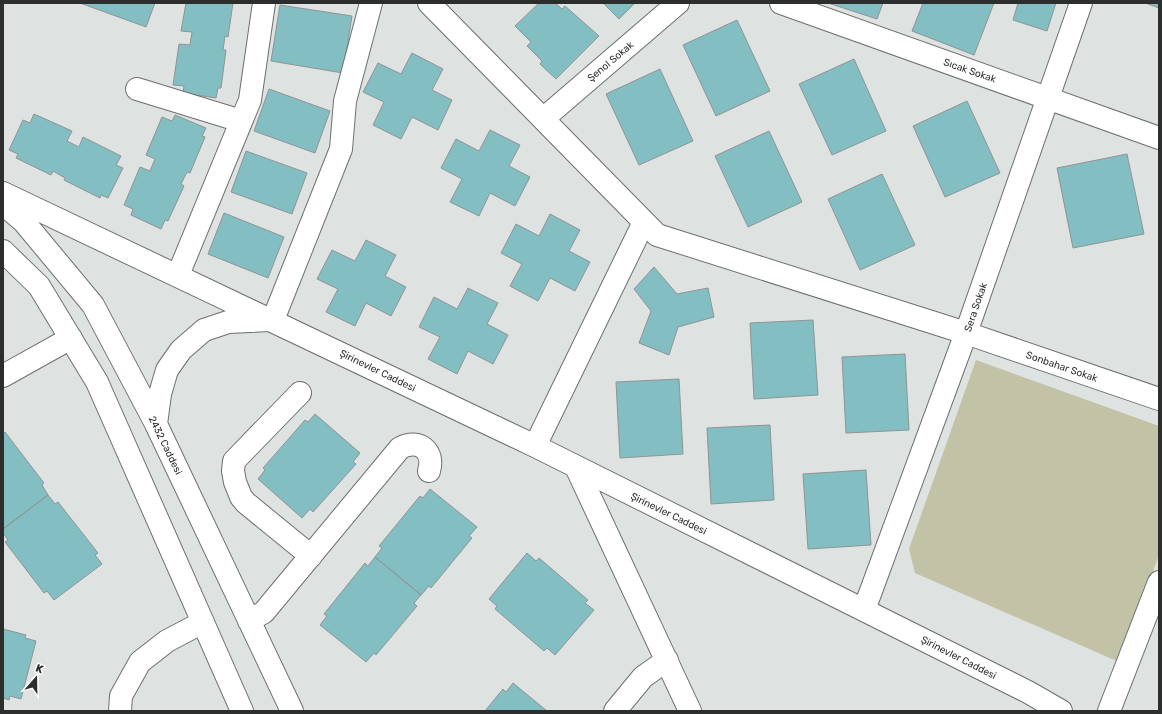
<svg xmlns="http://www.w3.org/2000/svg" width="1162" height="714" viewBox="0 0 1162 714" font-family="Rubik,sans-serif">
<rect width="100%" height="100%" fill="#dee2e1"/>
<!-- green -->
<path fill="#c2c2a7" d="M976,360L1159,426V555L1119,662L915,573L909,549Z"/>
<!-- building -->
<path fill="#83bec2" stroke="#8f9494" d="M80,3H155L146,27Z
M186,3H233L228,37L225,36L223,50H226L221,88H218L216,98L183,93L184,86L173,85L179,44L190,45L192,32L181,31Z
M539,3H555L562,9L565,6L599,36L556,79L540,64L542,61L527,46L531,42L515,26Z
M603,3H635L619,19Z
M828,3H883L877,19Z
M923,3H994L974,55L912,31Z
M1018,3H1056L1047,31L1013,20Z
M1145,3H1159V8Z
M280,5L352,16L343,73L271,61Z
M737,20L770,91L716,116L683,45Z
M412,53L443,69L432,90L452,100L438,130L412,117L401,139L373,125L384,102L363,92L378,63L401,74Z
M854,59L886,131L832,155L799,84Z
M660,69L693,141L639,165L606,94Z
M269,89L330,111L315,153L254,131Z
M967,101L1000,173L945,197L913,126Z
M34,114L72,131L67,141L79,147L83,137L121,156L116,165L123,168L108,198L101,195L100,198L64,180L65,178L53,171L51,175L16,158L18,154L9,150L23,120L30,123Z
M175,115L206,128L202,136L205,137L190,173L187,172L181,184L184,186L168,221L165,220L161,229L131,215L133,209L124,205L140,167L150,171L155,159L146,155L162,117L172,121Z
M490,130L520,145L509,166L530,177L515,206L490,193L479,216L450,202L462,179L441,168L456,139L479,151Z
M769,131L802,202L748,227L715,156Z
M246,151L307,173L292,214L231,192Z
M1127,154L1144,234L1073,248L1057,168Z
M882,174L915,245L860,270L828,199Z
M224,213L284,237L268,278L208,254Z
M550,214L580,230L569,251L590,262L575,291L550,278L538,301L510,286L522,264L501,253L516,224L539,236Z
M366,240L396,255L385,276L406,287L391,316L366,303L355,326L326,312L338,289L317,279L332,250L355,261Z
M654,267L677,294L708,288L714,317L678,327L669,355L639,343L651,311L634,289Z
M468,288L498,303L487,324L508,335L493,364L468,351L457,374L428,359L440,337L419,327L434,297L457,309Z
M813,320L818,395L754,399L750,323Z
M905,354L909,430L846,433L842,357Z
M679,379L683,454L620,458L616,382Z
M315,414L360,453L353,462L356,464L313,512L310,509L302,518L258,479L265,470L263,468L305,420L308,422Z
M770,425L774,500L711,504L707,428Z
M5,432L44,483L42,485L48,495L3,529V434Z
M866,470L871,545L808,549L803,474Z
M430,489L477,527L469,536L472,538L431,588L429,586L421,595L375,557L382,548L379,546L420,496L423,498Z
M48,495L55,504L58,502L98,553L95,555L102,564L54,600L47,591L44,593L5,542L8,540L3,533V529Z
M527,553L536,561L539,558L588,600L585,603L594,610L555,655L547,648L544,651L495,609L497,606L489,599Z
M375,557L421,595L414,603L417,606L376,655L374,653L366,662L320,625L327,616L324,614L365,563L368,566Z
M3,629L26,635L25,638L36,641L21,699L10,696L9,700L3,698Z
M513,683L547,711H485L503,689L506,692Z"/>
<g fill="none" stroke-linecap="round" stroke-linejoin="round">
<defs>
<path id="minor" d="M429,3L657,235L966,333L1159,399
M781,3L1159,138
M137,89L241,121
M543,119L678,3
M3,193L535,446L1028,692L1061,711
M3,204L24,222L93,305L156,424L292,711
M3,251L39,286L97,382L242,711
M178,275L250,100L264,3
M273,320L341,149L345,101L371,3
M3,376L71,338
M300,393L234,461L233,471L235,482L241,497L246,503L311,556
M156,424L160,394L167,370L181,350L204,330L228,322L270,320
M535,446L644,222
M576,467L690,711
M864,610L966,333L1081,3
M249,621L264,612L400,448C419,438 435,451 429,471
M120,711L121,696L140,662L167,641L203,622
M615,711L643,677L667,660
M1109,711L1159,582"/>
</defs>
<!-- minor casing -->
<use href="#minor" stroke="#6c706e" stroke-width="24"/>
<!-- minor -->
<use href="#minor" stroke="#fff" stroke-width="22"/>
</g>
<g text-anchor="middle" stroke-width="4" stroke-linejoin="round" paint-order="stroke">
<!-- street labels -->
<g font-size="10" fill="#2c2d2d" stroke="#fff">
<text transform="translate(610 61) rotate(-40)" y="4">Şenol Sokak</text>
<text transform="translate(970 70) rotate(19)" y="4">Sıcak Sokak</text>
<text transform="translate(975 307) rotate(-71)" y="4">Sera Sokak</text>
<text transform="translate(1062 366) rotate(19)" y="4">Sonbahar Sokak</text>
<text transform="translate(378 370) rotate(26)" y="4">Şirinevler Caddesi</text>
<text transform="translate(166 445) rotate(64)" y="4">2432 Caddesi</text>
<text transform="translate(669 513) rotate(26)" y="4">Şirinevler Caddesi</text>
<text transform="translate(959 657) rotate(27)" y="4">Şirinevler Caddesi</text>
</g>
</g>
<!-- border -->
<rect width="1162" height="714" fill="none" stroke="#2c2d2d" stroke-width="8"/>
<!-- north arrow -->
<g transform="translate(36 678) rotate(20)" stroke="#ffffff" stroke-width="3" paint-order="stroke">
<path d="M0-3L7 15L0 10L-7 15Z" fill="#2c2d2d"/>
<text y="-6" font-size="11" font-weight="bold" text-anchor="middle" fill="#2c2d2d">K</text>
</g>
</svg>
